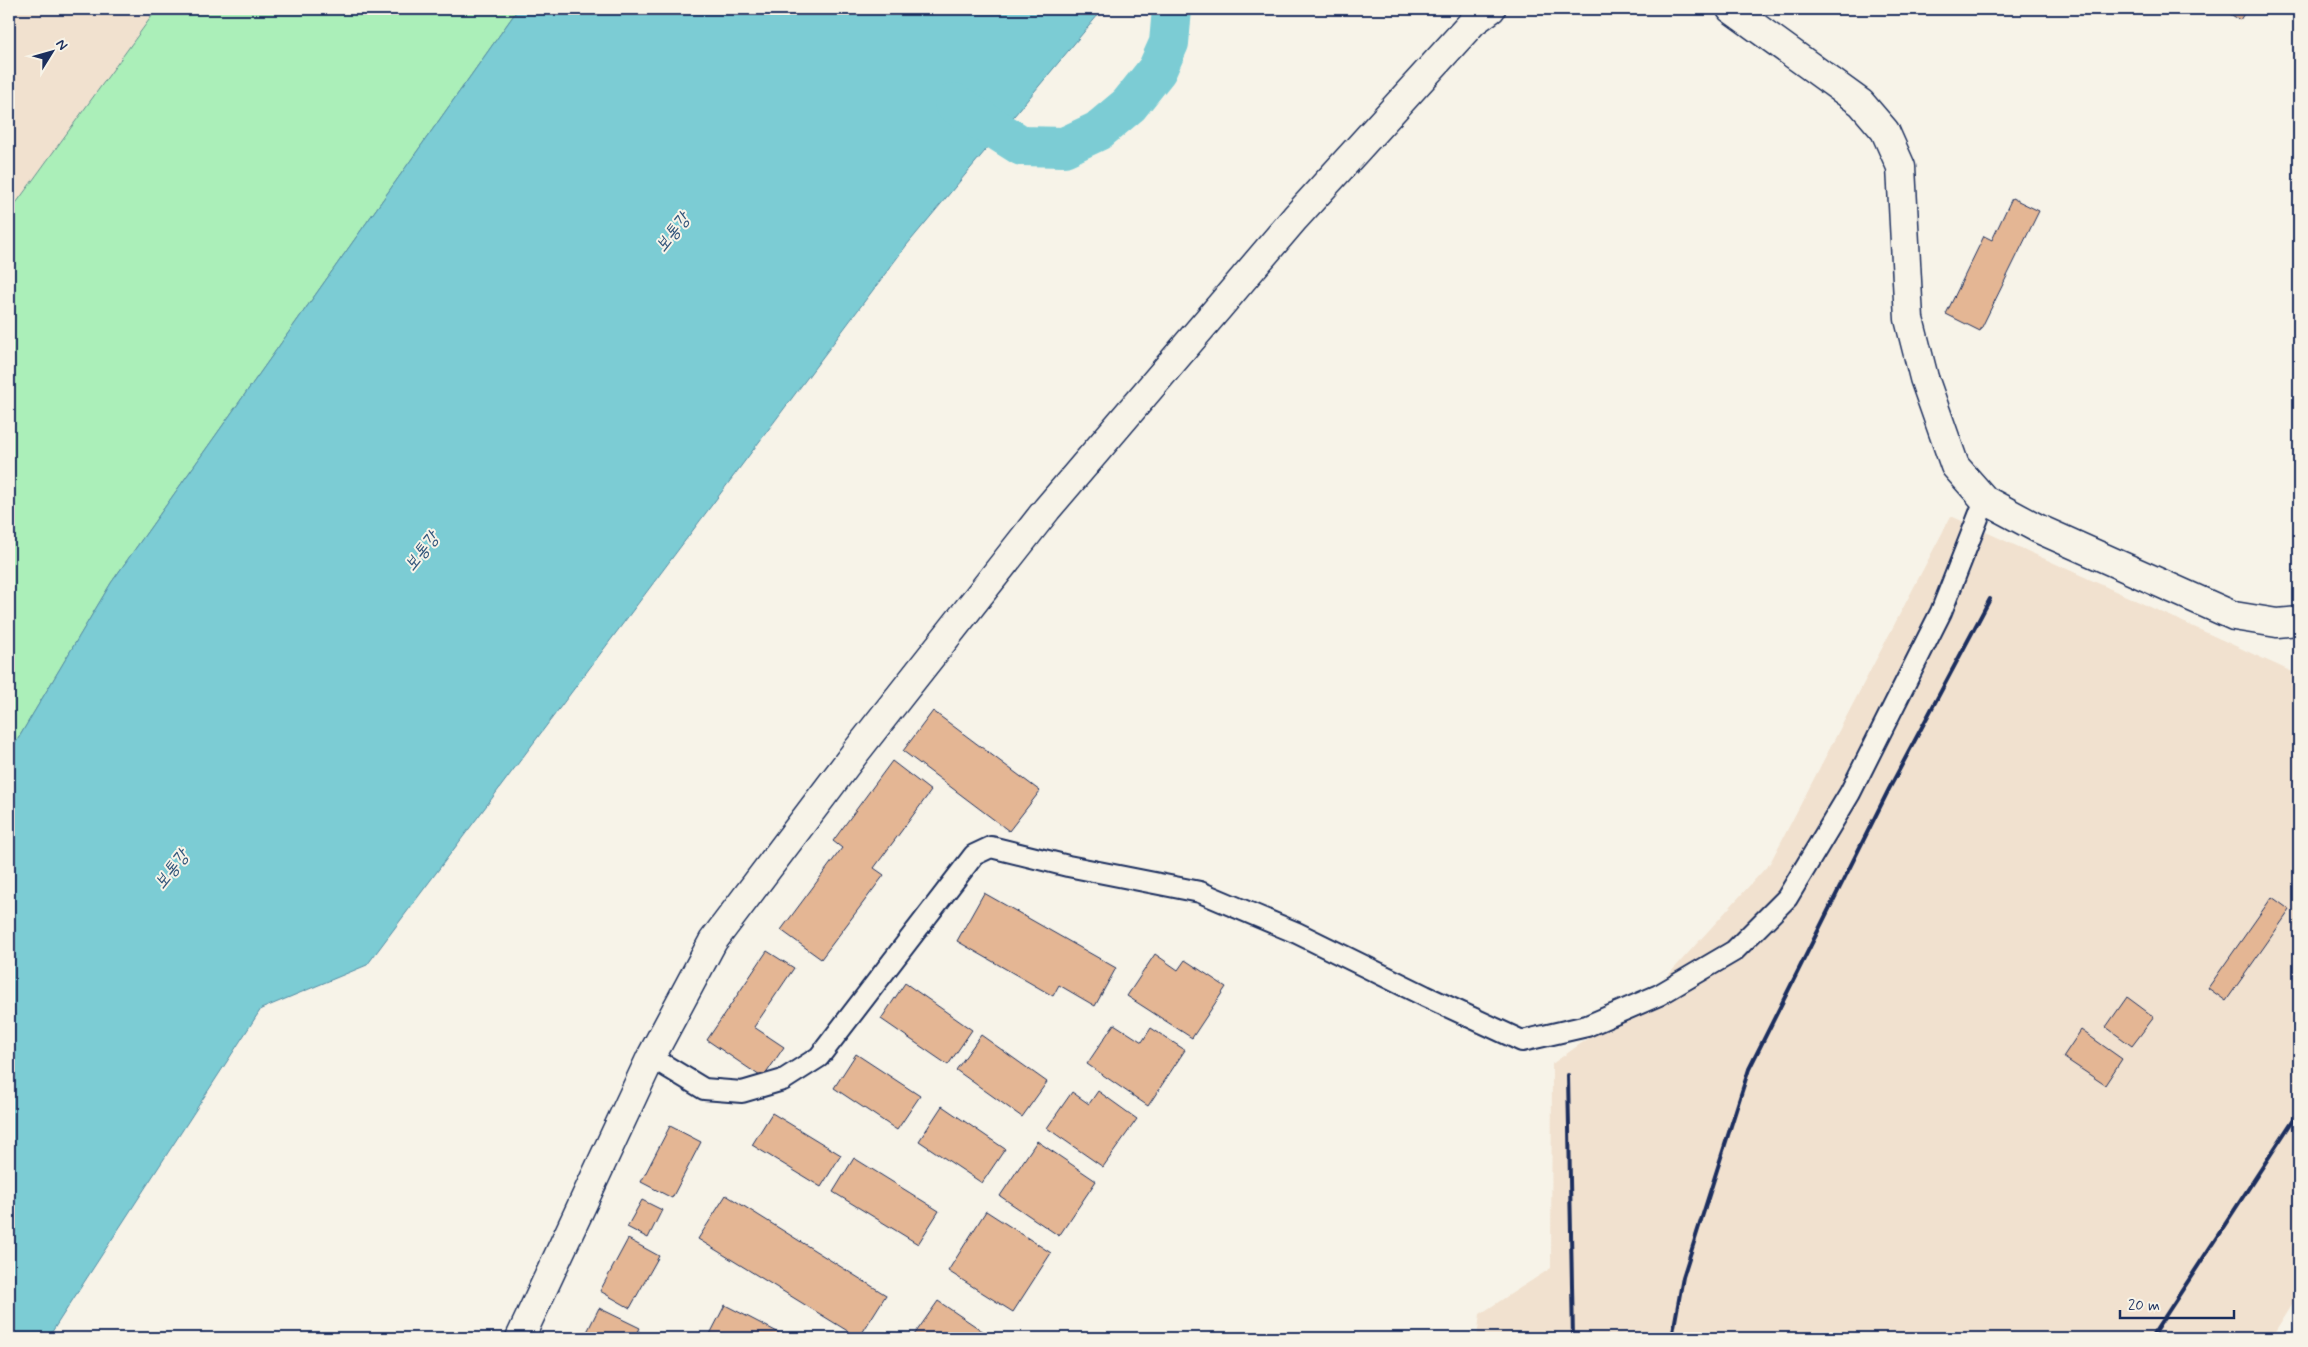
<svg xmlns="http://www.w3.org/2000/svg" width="2308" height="1347" viewBox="0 0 2308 1347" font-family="Mynerve,'Poor Story',sans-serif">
<rect width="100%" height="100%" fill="#f7f3e8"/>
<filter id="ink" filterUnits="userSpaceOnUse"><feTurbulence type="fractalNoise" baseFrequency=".02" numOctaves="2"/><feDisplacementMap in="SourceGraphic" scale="10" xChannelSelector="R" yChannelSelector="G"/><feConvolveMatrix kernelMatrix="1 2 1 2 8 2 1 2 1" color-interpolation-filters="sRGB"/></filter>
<g filter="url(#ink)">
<!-- built -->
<path fill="#f1e1cf" d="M9,9H157L9,213Z
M1951,516L2299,675V1293L2271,1338H1477L1480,1314L1551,1268L1552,1064L1650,995L1770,863Z"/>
<!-- green -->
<path fill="#abefb9" stroke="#638f8c" d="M157,9H518L111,583L9,754V213Z"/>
<!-- water -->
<path fill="#7bccd4" stroke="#558da5" d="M518,9H1103L906,246L367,965L261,1009L48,1338H9V754L111,583Z"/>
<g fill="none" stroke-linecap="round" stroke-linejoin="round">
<!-- canal -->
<path stroke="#7bccd4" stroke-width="40" d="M954,103L1022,146L1064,147L1098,131L1129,105L1157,70L1169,43L1172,9"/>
</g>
<!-- building -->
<path fill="#e4b694" stroke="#1b2f5e" d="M2222,9H2247L2240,20Z
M2012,198L2039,211L1980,331L1946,314L1984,236L1992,240Z
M933,711L1040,791L1009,831L903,751Z
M892,761L931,791L874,868L884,875L821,959L781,930L842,848L833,841Z
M984,893L1116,968L1095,1006L1059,985L1053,996L957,941Z
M2272,897L2290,910L2226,1001L2208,988Z
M767,951L794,968L754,1027L784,1047L763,1078L707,1040Z
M1155,954L1178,970L1185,960L1226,987L1192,1038L1127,996Z
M905,983L972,1030L948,1065L881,1019Z
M2127,997L2154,1017L2132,1046L2106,1027Z
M1114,1024L1142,1042L1151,1028L1185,1050L1148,1106L1087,1064Z
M2081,1030L2122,1059L2105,1085L2063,1057Z
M981,1035L1047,1082L1022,1117L956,1070Z
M856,1054L920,1096L897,1130L834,1088Z
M1098,1091L1137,1119L1103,1167L1047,1128L1072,1092L1089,1104Z
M942,1106L1005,1149L982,1183L919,1141Z
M772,1113L841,1155L821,1187L752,1145Z
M670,1126L701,1142L672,1198L641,1182Z
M1037,1141L1096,1181L1059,1236L1000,1196Z
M854,1158L939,1211L918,1244L833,1192Z
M726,1195L886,1295L859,1338L698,1239Z
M642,1200L662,1210L648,1238L627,1227Z
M986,1211L1051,1253L1013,1312L948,1271Z
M628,1239L659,1256L630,1308L600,1291Z
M938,1301L993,1338H912Z
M725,1305L789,1338H708Z
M599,1308L640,1328L635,1338H584Z"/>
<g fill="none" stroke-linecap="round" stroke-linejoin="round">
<defs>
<path id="lane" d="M651,1057L704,1089L742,1092L783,1080L819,1057L974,855L991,847L1068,866L1200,892L1297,933L1425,996L1522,1041L1587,1026L1659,995L1734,951L1787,898L1850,793L1941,612L1985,500"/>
<path id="street" d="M1731,9L1861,103L1885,131L1901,167L1909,319L1924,378L1955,466L1985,500L2039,529L2234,616L2277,623L2299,621
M520,1338L651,1057L713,941L855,753L1047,509L1295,218L1473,22L1491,9"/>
</defs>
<!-- lane casing -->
<use href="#lane" stroke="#1b2f5e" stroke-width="24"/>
<!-- street casing -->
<use href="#street" stroke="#1b2f5e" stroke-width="31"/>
<!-- lane -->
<use href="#lane" stroke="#f7f3e8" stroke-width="20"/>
<!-- street -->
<use href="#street" stroke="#f7f3e8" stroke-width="28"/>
<!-- rail -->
<path stroke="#1b2f5e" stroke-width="4" d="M1568,1075L1573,1338
M1672,1338L1683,1277L1749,1069L1889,789L1990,599
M2151,1338L2299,1111"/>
</g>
</g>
<g text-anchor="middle" stroke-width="4" stroke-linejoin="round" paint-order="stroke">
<!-- water labels -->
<g font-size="18" font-style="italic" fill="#33567c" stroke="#f7f3e8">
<text transform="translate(672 232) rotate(-52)" y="6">보통강</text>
<text transform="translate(421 551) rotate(-52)" y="6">보통강</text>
<text transform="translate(171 869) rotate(-52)" y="6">보통강</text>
</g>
</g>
<!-- margin -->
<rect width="2308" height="1347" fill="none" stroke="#f7f3e8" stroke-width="30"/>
<rect x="15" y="15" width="2278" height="1317" fill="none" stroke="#1b2f5e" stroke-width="2" filter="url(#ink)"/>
<!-- north arrow -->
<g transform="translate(52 52) rotate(53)" stroke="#f7f3e8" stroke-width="4" paint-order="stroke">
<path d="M0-4L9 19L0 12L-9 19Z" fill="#1b2f5e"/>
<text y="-8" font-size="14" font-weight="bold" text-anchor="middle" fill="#1b2f5e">N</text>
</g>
<!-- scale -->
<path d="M2120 1310v8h114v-8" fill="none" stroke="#1b2f5e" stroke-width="2.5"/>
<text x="2128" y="1310" font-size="15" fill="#1b2f5e" stroke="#f7f3e8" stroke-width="4" paint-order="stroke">20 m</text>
</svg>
